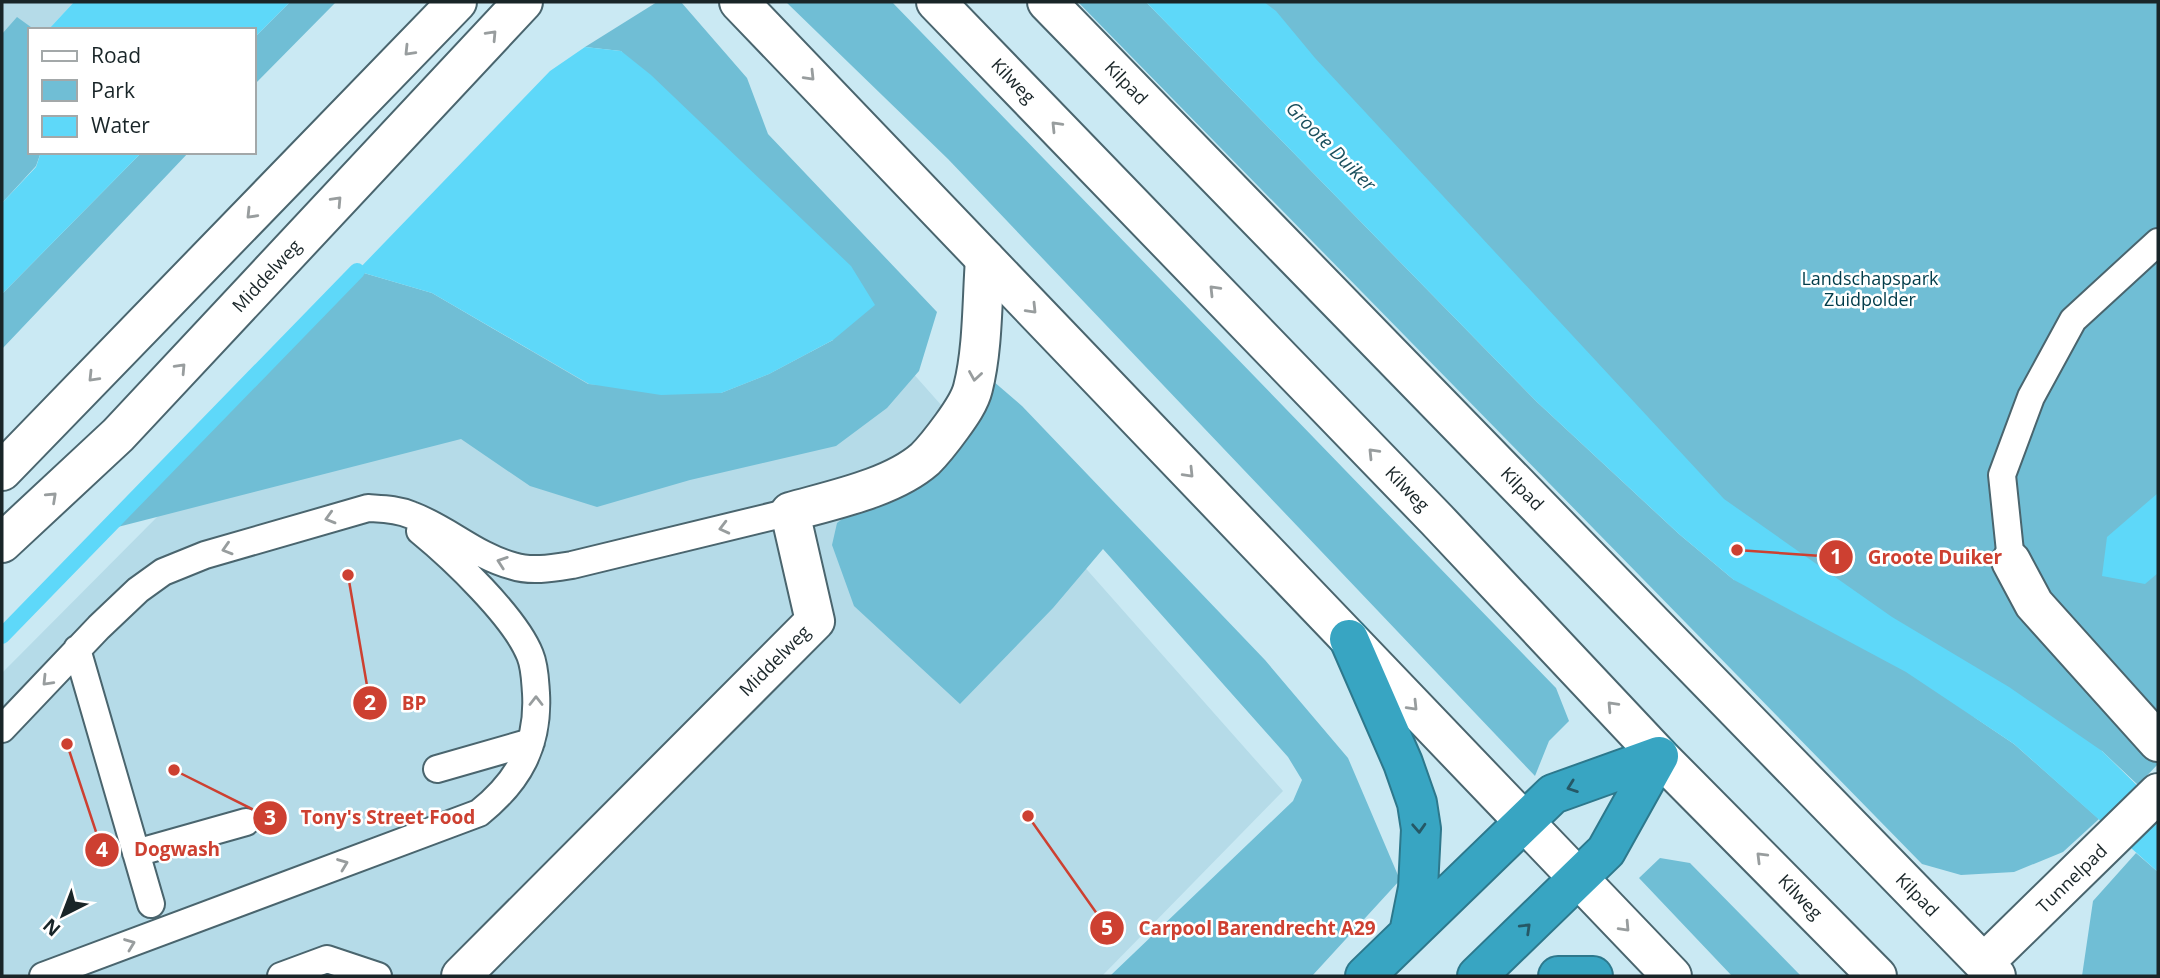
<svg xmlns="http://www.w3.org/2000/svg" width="2160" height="978" viewBox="0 0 2160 978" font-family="'Open Sans',sans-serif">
<rect width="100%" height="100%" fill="#cae9f3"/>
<!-- built -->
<path fill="#b5dbe8" d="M2,2H74L48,30H30V152H41L2,203Z
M325,348L895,353L1283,791L1102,976H2V673Z"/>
<!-- green -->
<path fill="#70bed5" d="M290,2H336L254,85V38Z
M657,2H681L747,78L768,134L937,312L919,371L887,408L836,446L690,480L597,507L530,486L461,439L106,530L357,271L432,293L588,384L721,393L769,374L833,340L621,51L585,47Z
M786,2H892L1556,688L1569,721L1549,741L1535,776L948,159Z
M1078,2H1146L1537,402L1679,534L1734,580L1222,2H2158V764L2138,785L2102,751L1974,717L2014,744L2099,819L2063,852L2014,872L1961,875L1922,864Z
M17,17L35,30H30V152H41L36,166L2,203V34Z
M142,152H189L2,349V294Z
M993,381L1022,406L1265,660L1348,758L1400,880L1312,976H1110L1293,801L1302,780L1288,757L1103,549L1053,608L960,704L854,606L832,545L837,523L860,505Z
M2136,853L2158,872V976H2082L2093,901Z
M1660,858L1690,863L1801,976H1732L1639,878Z"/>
<!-- water -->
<path fill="#5ed8f9" d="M74,2H290L254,38V30H48Z
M1146,2H1264L1276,11L1315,58L1724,499L1892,617L2009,687L2102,751L2158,806V872L2014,744L1906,672L1734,580L1679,534L1537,402Z
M585,47L621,51L651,75L851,266L875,305L833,340L769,374L721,393L661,395L589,384L432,293L357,271L550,71Z
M41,152H142L2,294V203L36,167Z
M2158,493V573L2145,584L2102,576L2107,537Z"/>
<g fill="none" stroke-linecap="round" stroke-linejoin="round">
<!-- stream -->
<path stroke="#5ed8f9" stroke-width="16" d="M2,636L357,271"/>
<defs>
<path id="lane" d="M2011,561L2002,475L2031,397L2073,320L2158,242
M77,649L151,904
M2,729L99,627L138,590L163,572L205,555L368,508C383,509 397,509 411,515C447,528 475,556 513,566C531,572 553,568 572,565L790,512
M437,769L531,742
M136,853L246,822
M43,976L479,813C519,781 539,745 536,693C535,680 535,667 530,655C515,617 453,558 420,531
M281,976L327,959L378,976"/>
<path id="street" d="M1047,2L1996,976
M2011,561L2034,604L2158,742
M1984,963L2158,793
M461,976L815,621L790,512C832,500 892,488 925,459C935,449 944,437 952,426C960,415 970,401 973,388C983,349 982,300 985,259"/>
<path id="secondary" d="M739,2L1672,976
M936,2L1437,520L1659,756L1877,976
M2,471L457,2
M2,543L118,435L523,2"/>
<path id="highway" d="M1349,639L1403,763L1417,803L1421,829L1418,888L1409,933
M1365,976L1553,794L1659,756
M1477,976L1606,851L1659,756
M1558,976H1593"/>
</defs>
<!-- lane casing -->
<use href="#lane" stroke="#4a656e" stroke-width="30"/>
<!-- street casing -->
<use href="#street" stroke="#4a656e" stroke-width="42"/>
<!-- secondary casing -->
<use href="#secondary" stroke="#4a656e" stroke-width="42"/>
<!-- highway casing -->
<use href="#highway" stroke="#2d788c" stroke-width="42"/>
<!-- lane -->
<use href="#lane" stroke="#fff" stroke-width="26"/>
<!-- street -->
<use href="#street" stroke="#fff" stroke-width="38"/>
<!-- secondary -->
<use href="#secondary" stroke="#fff" stroke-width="38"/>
<!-- highway -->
<use href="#highway" stroke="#38a5c2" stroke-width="38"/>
</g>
<!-- one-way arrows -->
<defs><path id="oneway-chevron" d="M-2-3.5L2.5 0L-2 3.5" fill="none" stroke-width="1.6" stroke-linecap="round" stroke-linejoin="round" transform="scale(1.75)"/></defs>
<g stroke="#989d9e">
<use href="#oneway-chevron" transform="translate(492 35) rotate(-47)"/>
<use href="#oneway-chevron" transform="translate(409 51) rotate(134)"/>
<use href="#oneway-chevron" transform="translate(810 76) rotate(46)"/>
<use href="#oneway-chevron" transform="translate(1056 126) rotate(-134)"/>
<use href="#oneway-chevron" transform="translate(337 201) rotate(-47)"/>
<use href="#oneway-chevron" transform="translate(251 214) rotate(134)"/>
<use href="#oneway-chevron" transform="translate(1214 290) rotate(-134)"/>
<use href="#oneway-chevron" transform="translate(1032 309) rotate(46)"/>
<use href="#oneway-chevron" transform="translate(181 368) rotate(-47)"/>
<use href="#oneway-chevron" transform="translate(975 376) rotate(99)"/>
<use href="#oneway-chevron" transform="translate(93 377) rotate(134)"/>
<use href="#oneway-chevron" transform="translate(1373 453) rotate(-134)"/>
<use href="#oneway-chevron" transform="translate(1189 473) rotate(46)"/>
<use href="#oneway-chevron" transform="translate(52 497) rotate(-43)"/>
<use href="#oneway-chevron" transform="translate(330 518) rotate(164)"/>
<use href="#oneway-chevron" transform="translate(724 528) rotate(166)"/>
<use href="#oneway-chevron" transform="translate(227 549) rotate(163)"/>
<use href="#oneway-chevron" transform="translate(502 562) rotate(-161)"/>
<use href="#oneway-chevron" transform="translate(47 681) rotate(134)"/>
<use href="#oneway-chevron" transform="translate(536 701) rotate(-90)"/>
<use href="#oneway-chevron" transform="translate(1413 706) rotate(46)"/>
<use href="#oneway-chevron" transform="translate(1612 706) rotate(-133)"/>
<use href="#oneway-chevron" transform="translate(1761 857) rotate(-135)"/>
<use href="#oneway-chevron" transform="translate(343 864) rotate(-21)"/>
<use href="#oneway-chevron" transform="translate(1625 927) rotate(47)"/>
<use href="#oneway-chevron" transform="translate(130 944) rotate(-21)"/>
</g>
<g stroke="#255866">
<use href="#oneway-chevron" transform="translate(1572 787) rotate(160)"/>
<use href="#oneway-chevron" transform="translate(1419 828) rotate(87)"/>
<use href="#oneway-chevron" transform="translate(1526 928) rotate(-44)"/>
</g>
<g text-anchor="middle" stroke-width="5" stroke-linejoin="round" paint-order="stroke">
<!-- street labels -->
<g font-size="18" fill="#192528" stroke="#fff">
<text transform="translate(1013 81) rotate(46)" y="6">Kilweg</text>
<text transform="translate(1126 83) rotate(46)" y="6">Kilpad</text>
<text transform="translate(267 276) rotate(-47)" y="6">Middelweg</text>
<text transform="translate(1407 489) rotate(46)" y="6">Kilweg</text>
<text transform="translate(1522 489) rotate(46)" y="6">Kilpad</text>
<text transform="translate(775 661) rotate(-45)" y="6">Middelweg</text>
<text transform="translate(2072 879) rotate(-44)" y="6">Tunnelpad</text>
<text transform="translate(1917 895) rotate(46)" y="6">Kilpad</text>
<text transform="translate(1800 897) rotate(46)" y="6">Kilweg</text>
</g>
<!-- park labels -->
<g font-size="18" fill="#013c4a" stroke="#fff">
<text x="1870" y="285">Landschapspark<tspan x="1870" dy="21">Zuidpolder</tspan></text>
</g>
<!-- water labels -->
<g font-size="19" font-style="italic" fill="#1b505e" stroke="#fff">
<text transform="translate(1331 146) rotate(45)" y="7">Groote Duiker</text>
</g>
</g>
<!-- callouts -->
<path fill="none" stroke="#cd4031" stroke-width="2.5" d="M1737 550L1836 557M348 575L370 703M174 770L270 818M67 744L102 850M1028 816L1107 928"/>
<g fill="#cd4031" stroke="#fff" stroke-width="2.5">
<circle cx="1737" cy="550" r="7"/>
<circle cx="348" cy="575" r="7"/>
<circle cx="174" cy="770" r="7"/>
<circle cx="67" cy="744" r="7"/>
<circle cx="1028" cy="816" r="7"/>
<circle cx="1836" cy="557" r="18"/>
<circle cx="370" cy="703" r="18"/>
<circle cx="270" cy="818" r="18"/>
<circle cx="102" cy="850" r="18"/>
<circle cx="1107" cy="928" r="18"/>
</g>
<g font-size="21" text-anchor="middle" font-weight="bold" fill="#fff">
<text x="1836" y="564">1</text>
<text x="370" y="710">2</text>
<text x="270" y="825">3</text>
<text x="102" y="857">4</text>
<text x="1107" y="935">5</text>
</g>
<g font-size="19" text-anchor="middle" font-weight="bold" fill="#cd4031" stroke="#fff" stroke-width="5" stroke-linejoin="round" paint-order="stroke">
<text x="1935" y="564">Groote Duiker</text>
<text x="414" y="710">BP</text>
<text x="388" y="824">Tony's Street Food</text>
<text x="177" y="856">Dogwash</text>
<text x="1257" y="935">Carpool Barendrecht A29</text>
</g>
<!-- border -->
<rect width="2160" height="978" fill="none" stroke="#192528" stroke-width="7"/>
<!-- legend -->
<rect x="28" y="28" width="228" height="126" fill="#ffffff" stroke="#a3a8a9" stroke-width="2"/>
<rect x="42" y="51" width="35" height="10" fill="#ffffff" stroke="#a3a8a9" stroke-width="2"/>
<text x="91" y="63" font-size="21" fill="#192528">Road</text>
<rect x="42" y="80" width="35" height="21" fill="#70bed5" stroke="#a3a8a9" stroke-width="2"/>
<text x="91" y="98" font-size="21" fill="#192528">Park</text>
<rect x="42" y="116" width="35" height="21" fill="#5ed8f9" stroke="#a3a8a9" stroke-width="2"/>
<text x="91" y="133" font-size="21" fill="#192528">Water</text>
<!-- north arrow -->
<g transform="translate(63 915) rotate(222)" stroke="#ffffff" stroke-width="5" paint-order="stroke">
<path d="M0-5L12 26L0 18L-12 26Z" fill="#192528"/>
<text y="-10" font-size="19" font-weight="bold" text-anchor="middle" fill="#192528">N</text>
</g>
</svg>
